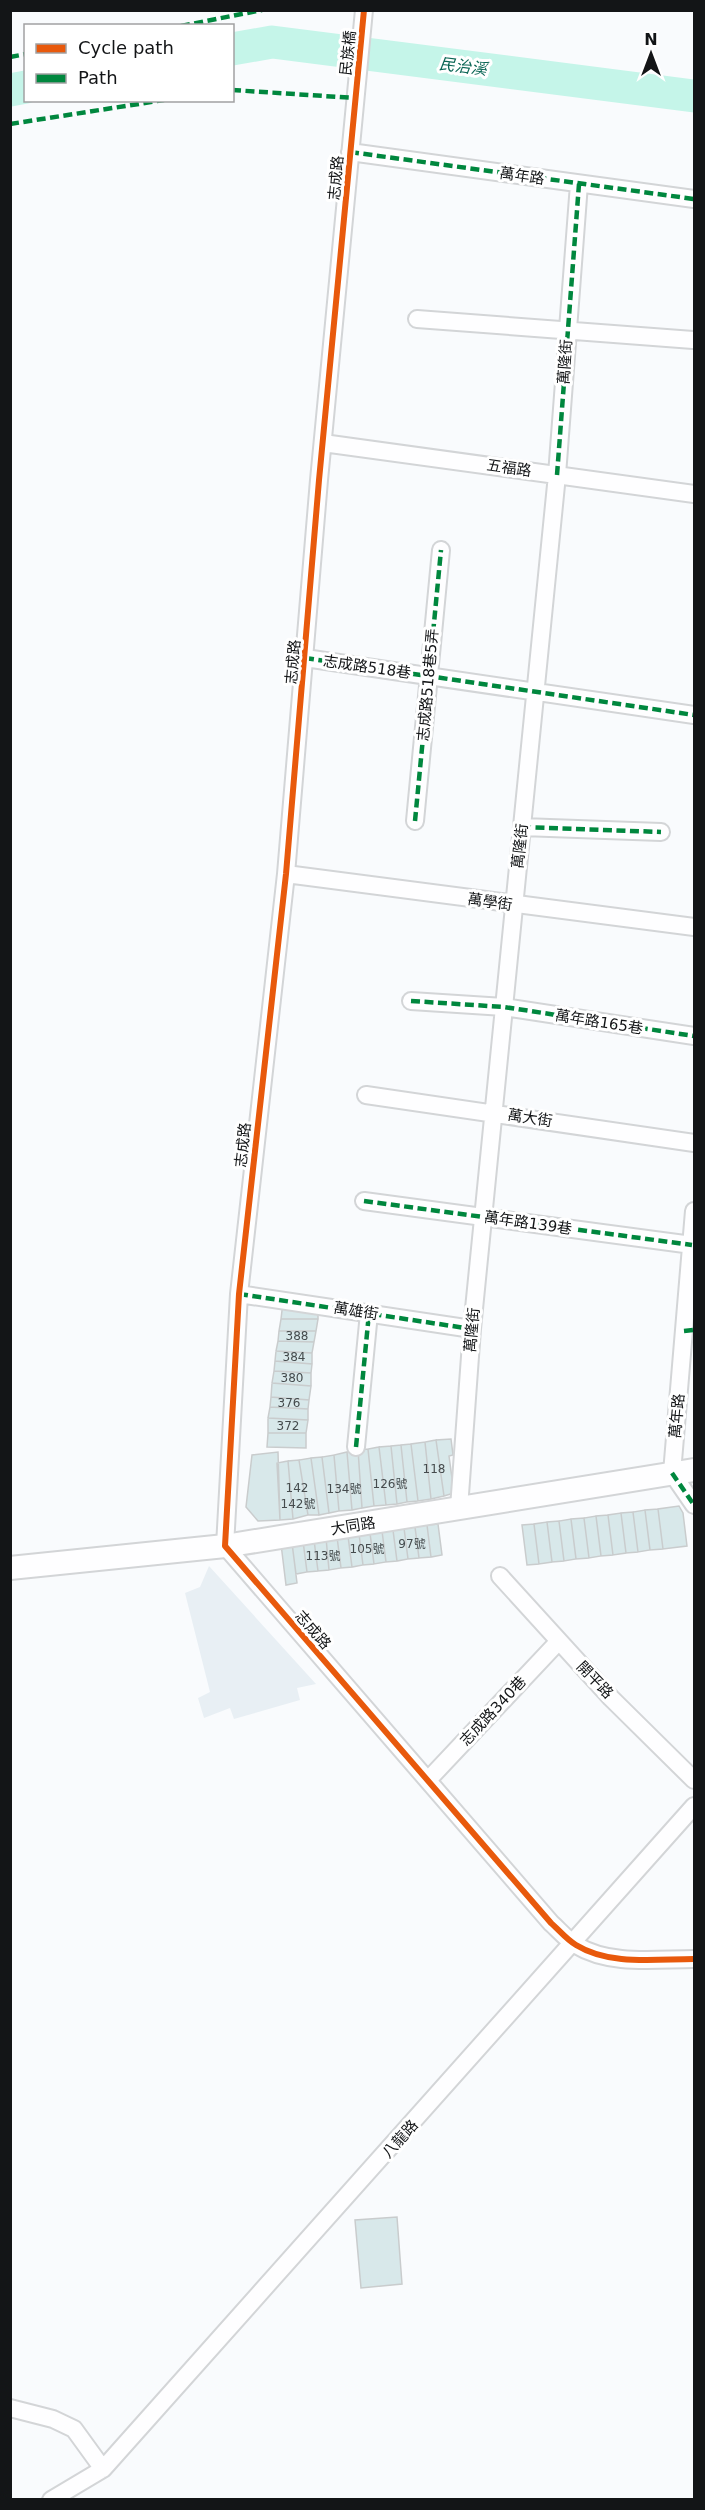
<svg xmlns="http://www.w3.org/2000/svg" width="705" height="2510" viewBox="0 0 705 2510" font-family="'DejaVu Sans','Noto Sans TC',sans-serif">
<rect width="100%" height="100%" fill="#f9fbfd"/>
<!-- built -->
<path fill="#e8eff4" d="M209,1566L316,1684L297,1688L300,1700L234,1719L230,1708L204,1718L198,1698L210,1692L185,1593L200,1587Z"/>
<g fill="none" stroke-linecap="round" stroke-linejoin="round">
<!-- river -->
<path stroke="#c5f5e9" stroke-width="33" d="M232,49L272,42L694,96
M10,90L26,87"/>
</g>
<!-- building -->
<path fill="#d8e8ea" stroke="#c9cccd" stroke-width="1.5" d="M283,1302L318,1308V1319H281Z
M281,1319H318L316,1331H279Z
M279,1331H316L314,1342L278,1341Z
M278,1341L314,1342L312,1353L276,1351Z
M276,1351L312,1353V1364L275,1361Z
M275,1361L312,1364L311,1373L274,1371Z
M274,1371L311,1373V1386L272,1383Z
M272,1383L311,1386L309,1400L271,1397Z
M271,1397L309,1400L308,1409L270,1407Z
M270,1407L308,1409V1420L268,1418Z
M268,1418L308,1420L306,1433H268Z
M268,1433H306V1448L267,1447Z
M451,1439L453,1455L449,1456L454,1493L444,1496L436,1440Z
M436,1440L444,1496L431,1499L425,1442Z
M425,1442L431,1499L418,1501L411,1444Z
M411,1444L418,1501L407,1502L401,1445Z
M401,1445L407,1502L397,1504L391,1446Z
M391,1446L397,1504L386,1505L379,1447Z
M379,1447L386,1505L374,1506L368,1449Z
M368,1449L374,1506L362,1508L358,1450Z
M358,1450L362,1508L352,1510L347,1452Z
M278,1452L280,1520L258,1521L246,1507L252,1455Z
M347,1452L352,1510L339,1511L334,1455Z
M334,1455L339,1511L329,1513L322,1457Z
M322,1457L329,1513L319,1515L311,1458Z
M311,1458L319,1515H308L299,1460Z
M299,1460L308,1515L293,1519L288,1461Z
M288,1461L293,1519L280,1520L277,1463Z
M679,1506L683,1513L687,1546L663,1549L658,1509Z
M658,1509L663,1549L650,1550L645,1510Z
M645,1510L650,1550L638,1552L633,1512Z
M633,1512L638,1552L626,1553L621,1513Z
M621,1513L626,1553L613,1555L608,1515Z
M608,1515L613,1555L601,1556L596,1516Z
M596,1516L601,1556L589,1558L584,1518Z
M584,1518L589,1558L576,1559L571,1519Z
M571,1519L576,1559L564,1561L559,1521Z
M559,1521L564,1561L552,1562L547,1522Z
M547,1522L552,1562L539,1564L534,1524Z
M438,1524L442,1555L431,1557L427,1525Z
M534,1524L539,1564L527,1565L522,1525Z
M427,1525L431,1557L419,1558L415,1527Z
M415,1527L419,1558L408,1559L404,1528Z
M404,1528L408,1559L397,1561L393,1530Z
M393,1530L397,1561L386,1562L382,1531Z
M382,1531L386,1562L374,1564L370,1533Z
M370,1533L374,1564L363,1565L359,1534Z
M359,1534L363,1565L352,1567L348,1536Z
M348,1536L352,1567L341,1568L337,1537Z
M337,1537L341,1568L329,1570L326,1538Z
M326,1538L329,1570L318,1571L314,1540Z
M314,1540L318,1571L307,1572L303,1541Z
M303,1541L307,1572L296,1574L292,1543Z
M292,1543L297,1583L286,1585L281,1544Z
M397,2217L402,2284L361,2288L355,2220Z"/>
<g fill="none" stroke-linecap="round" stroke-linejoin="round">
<defs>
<path id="street" d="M364,10L319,480L286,874L239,1294L225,1546L551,1923C559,1930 567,1940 576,1945C610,1966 656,1959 694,1959
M350,152L694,199
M417,319L693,340
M323,443L694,494
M305,658L694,715
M415,821L441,550
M522,827L661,832
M286,874L694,927
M411,1001L504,1007L694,1036
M366,1095L694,1143
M364,1201L692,1245
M694,1211L672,1473L694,1505
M239,1294L472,1329
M356,1447L369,1313
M459,1508L472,1329L557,475L579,184
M500,1576L611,1698L694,1780
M428,1780L558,1642
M10,2408L53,2419L74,2429L103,2469
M51,2500L103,2469L694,1806"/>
<path id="secondary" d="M10,1568L225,1546L694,1470"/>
</defs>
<!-- street casing -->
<use href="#street" stroke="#d3d5d7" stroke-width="20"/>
<!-- secondary casing -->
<use href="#secondary" stroke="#d3d5d7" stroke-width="26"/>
<!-- street -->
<use href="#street" stroke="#fefeff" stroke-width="16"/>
<!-- secondary -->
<use href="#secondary" stroke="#fefeff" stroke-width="22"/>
<!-- quiet -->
<path stroke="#00873e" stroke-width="4.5" stroke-dasharray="9 4.5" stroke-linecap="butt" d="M181,26L262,10
M10,57L26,54
M232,90L355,98
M10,124L164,100
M350,152L694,199
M557,475L579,184
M305,658L694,715
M415,821L441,550
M522,827L661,832
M411,1001L504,1007L694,1036
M364,1201L692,1245
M239,1294L472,1329
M684,1331L694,1330
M356,1447L369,1313
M672,1473L694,1505"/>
<defs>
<path id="cycleway" d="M364,10L319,480L286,874L239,1294L225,1546L551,1923C559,1930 567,1940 576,1945C610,1966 656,1959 694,1959"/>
</defs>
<!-- cycleway casing -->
<use href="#cycleway" stroke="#fff" stroke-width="10"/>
<!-- cycleway -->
<use href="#cycleway" stroke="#e8590c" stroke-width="6"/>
</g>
<g text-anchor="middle" stroke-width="6" stroke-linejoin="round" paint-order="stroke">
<!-- number labels -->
<g font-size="12" fill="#454b4d">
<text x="297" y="1340">388</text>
<text x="294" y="1361">384</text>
<text x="292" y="1382">380</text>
<text x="289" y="1407">376</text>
<text x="288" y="1430">372</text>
<text x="434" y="1473">118</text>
<text x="390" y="1488">126號</text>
<text x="297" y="1492">142</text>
<text x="344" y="1493">134號</text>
<text x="298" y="1508">142號</text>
<text x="412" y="1548">97號</text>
<text x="367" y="1553">105號</text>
<text x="323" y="1560">113號</text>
</g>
<!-- street labels -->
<g font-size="15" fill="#131517" stroke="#fff">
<text transform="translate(348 53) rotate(-84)" y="5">民族橋</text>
<text transform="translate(522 176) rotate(8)" y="5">萬年路</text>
<text transform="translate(336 178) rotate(-85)" y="5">志成路</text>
<text transform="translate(565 362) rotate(-86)" y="5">萬隆街</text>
<text transform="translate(509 468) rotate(8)" y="5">五福路</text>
<text transform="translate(293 662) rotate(-85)" y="5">志成路</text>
<text transform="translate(367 667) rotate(8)" y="5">志成路518巷</text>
<text transform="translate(428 685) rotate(-85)" y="5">志成路518巷5弄</text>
<text transform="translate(520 846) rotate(-84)" y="5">萬隆街</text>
<text transform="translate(490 902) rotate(8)" y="5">萬學街</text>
<text transform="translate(599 1022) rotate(9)" y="5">萬年路165巷</text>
<text transform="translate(530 1118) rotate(9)" y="5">萬大街</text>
<text transform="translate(243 1145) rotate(-84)" y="5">志成路</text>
<text transform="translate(528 1223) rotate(8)" y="5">萬年路139巷</text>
<text transform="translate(356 1311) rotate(9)" y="5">萬雄街</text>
<text transform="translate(472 1330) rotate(-85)" y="5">萬隆街</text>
<text transform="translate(677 1416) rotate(-85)" y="5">萬年路</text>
<text transform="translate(353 1526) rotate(-9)" y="5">大同路</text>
<text transform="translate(313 1630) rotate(49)" y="5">志成路</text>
<text transform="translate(595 1680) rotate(46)" y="5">開平路</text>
<text transform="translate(493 1711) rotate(-47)" y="5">志成路340巷</text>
<text transform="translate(400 2139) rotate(-48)" y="5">八龍路</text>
</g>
<!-- water labels -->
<g font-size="16" font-style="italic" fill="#0b6655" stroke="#fff">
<text transform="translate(463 66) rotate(7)" y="6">民治溪</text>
</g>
</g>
<!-- border -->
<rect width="705" height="2510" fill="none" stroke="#131517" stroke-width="24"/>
<!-- legend -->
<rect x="24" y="24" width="210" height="78" fill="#ffffff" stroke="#a1a1a2" stroke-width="1.5"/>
<rect x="36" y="44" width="30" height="9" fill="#e8590c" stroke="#a1a1a2" stroke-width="1.5"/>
<text x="78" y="54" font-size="18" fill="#131517">Cycle path</text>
<rect x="36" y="74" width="30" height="9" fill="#00873e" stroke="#a1a1a2" stroke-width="1.5"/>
<text x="78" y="84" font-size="18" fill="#131517">Path</text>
<!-- north arrow -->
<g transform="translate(651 54)" stroke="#ffffff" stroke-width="4.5" paint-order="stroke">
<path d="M0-4.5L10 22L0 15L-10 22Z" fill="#131517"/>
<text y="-9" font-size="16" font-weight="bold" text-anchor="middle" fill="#131517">N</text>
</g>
</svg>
